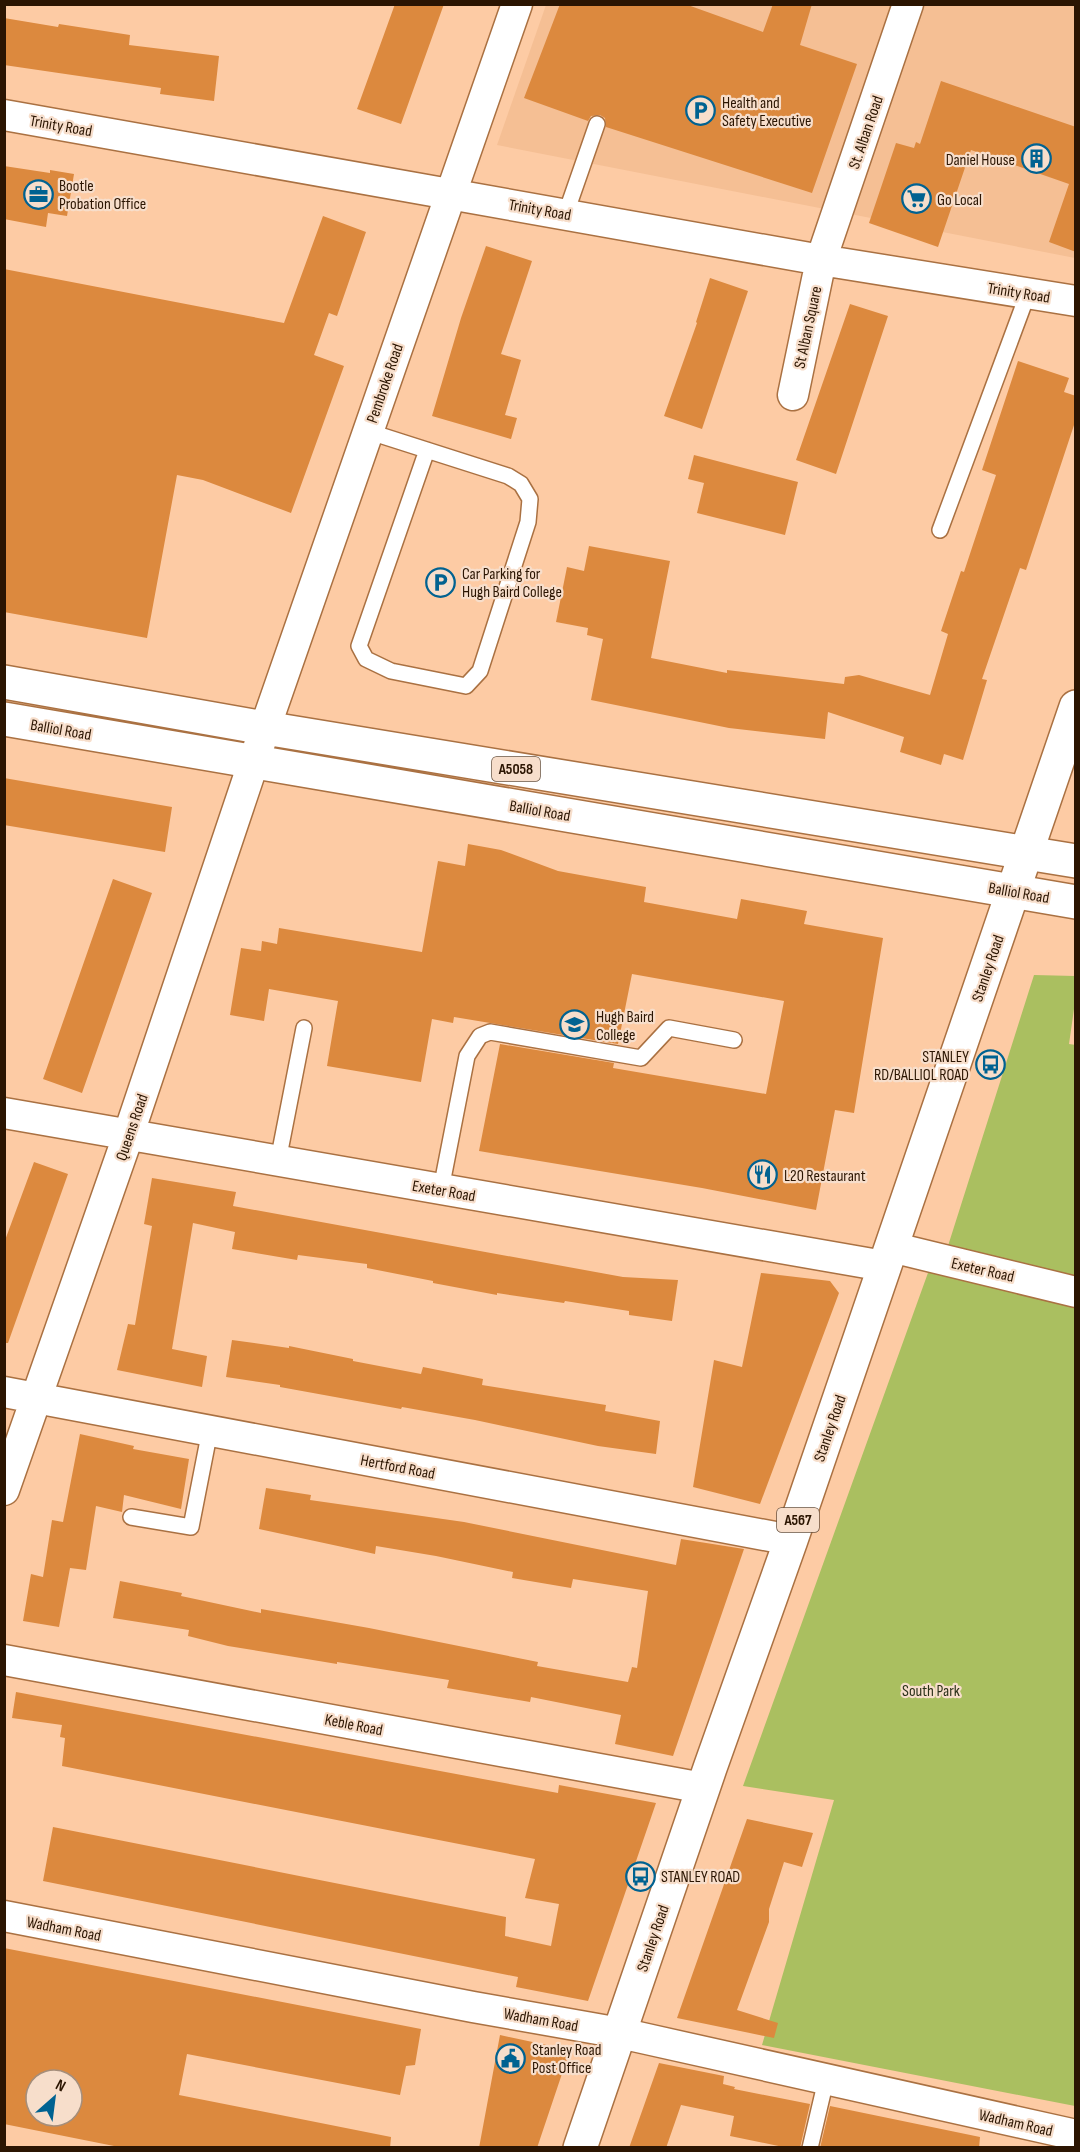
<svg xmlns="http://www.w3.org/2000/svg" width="1080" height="2152" viewBox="0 0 1080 2152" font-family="'Sofia Sans Condensed',sans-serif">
<rect width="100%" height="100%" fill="#fdcba4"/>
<!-- built -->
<path fill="#f5bf94" d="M546,5H1075V258L497,145Z"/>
<!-- green -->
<path fill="#aabf60" d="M1034,975L1075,976V1002L1069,1044L1076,1045L1075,1278L947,1249Z
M929,1270L1075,1305V2106L762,2045L834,1800L743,1786Z"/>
<!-- building -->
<path fill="#dc893e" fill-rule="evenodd" d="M395,4H444L401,124L357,109Z
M560,4H685L763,32L773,4H812L800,45L857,64L812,193L606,127L605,118L600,115L591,116L588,121L524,98Z
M4,18L58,27L59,24L130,35L129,45L219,56L214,101L160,94L161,88L4,65Z
M941,81L1076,127V252L1049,242L1069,184L971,150L938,247L869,223L896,143L914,148L916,142L920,144Z
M4,166L50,173V170L74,174L67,216L48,213L46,227L4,219Z
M323,216L366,232L337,316L329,313L314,355L344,366L291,513L203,480L177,475L147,638L4,612V269L284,323Z
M486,246L532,261L501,354L521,360L505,415L517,418L511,439L432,416L461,318Z
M710,278L748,291L702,429L664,416L697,323L696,322Z
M850,304L888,316L836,474L796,460Z
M1018,361L1069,378L1064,392L1076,396V419L1026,570L1020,568L982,679L987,680L963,760L944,754L941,765L900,752L904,737L828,712L825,739L729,728L591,700L603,639L587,635L588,628L556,622L567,567L584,571L589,546L670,561L651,658L727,673V670L844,684L845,677L859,675L930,695L948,634L941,631L961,571L964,572L996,475L982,470Z
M694,455L798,482L785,535L697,513L704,483L688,479Z
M4,778L172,807L165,852L4,825Z
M468,844L501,850L558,871L646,887L644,902L737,919L741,899L807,911L804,924L883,938L854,1113L835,1110L816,1210L702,1188L479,1151L500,1044L614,1063L613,1068L766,1094L784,1001L632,974L618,1044L454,1017L453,1023L432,1019L421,1082L327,1066L338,1001L269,989L264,1021L230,1015L241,948L261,951L262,941L277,944L279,928L422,952L438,861L465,866Z
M113,879L152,893L82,1093L43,1079Z
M34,1162L68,1174L8,1343H4V1243Z
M152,1178L236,1192L233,1206L623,1277L678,1280L672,1321L629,1315V1311L565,1301L564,1303L497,1293V1295L433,1283V1281L367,1268V1264L298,1255L297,1260L232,1249L235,1232L193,1223L172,1349L207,1356L202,1387L117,1370L128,1324L135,1325L152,1226L144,1224Z
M761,1273L830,1281L839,1293L760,1504L693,1487L714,1360L742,1367Z
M232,1340L289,1348V1346L353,1359V1361L421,1374L423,1367L483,1379L482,1385L606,1405L605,1411L660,1421L656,1454L598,1446L475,1420L402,1407L401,1409L280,1387V1385L226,1377Z
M80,1434L134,1446L133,1449L189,1459L181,1509L124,1495L122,1512L96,1506L86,1570L70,1568L59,1627L23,1621L31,1574L43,1577L52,1520L63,1522Z
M266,1488L311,1495L310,1500L464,1522L676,1565L681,1539L744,1549L673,1756L615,1744L621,1715L531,1697L530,1702L447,1688L449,1680L337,1662V1664L228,1646L188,1636L189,1630L113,1618L120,1581L182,1593L181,1596L261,1613V1609L369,1628L538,1662L537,1666L628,1682L632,1667L637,1668L648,1591L573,1579L571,1588L512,1578L513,1572L436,1556L376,1546L375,1554L259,1529Z
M16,1692L558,1793L559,1785L656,1803L588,2001L516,1987L518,1977L43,1881L53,1827L506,1917L505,1936L551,1946L559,1904L525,1898L535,1859L62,1766L65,1738L60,1737L62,1725L12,1718Z
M747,1819L813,1833L802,1867L784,1862L769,1909V1922L737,2010L778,2023L774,2038L677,2018Z
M4,1948L421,2029L415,2065L406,2066L400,2095L187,2054L179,2095L391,2137L390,2148H124L4,2124ZM36,2080H72V2116H36Z
M500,2035L570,2050L537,2148H479Z
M659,2063L724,2076L723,2084L735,2087L734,2089L810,2104L800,2148H788L730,2136L734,2116L681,2105L666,2148H629Z
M830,2106L980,2137L979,2148H820Z"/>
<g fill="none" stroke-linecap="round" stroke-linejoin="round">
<defs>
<path id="service" d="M566,213L597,124
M367,431L508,476L521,484L530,499L528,522L480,671L466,686L391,671L366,659L359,646L427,450
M940,530L1028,293
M278,1161L304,1028
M441,1189L467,1056L480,1036L490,1032L641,1058L669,1028L734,1040
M131,1517L191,1527L210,1430
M810,2148L826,2080"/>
<path id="minor" d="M4,115L821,260L1076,301
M793,395L821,260L908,4
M4,1113L884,1266
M891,1247L1076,1292
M4,1392L791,1540
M4,1490L128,1136L265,728L517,4
M4,1660L703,1788
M4,1916L473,2007L620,2033L1076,2135"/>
<path id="primary" d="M580,2148L710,1768L791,1540L1076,707"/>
<path id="trunk" d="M4,682L265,728L1076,861
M4,719L1076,902"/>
</defs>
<!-- service casing -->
<use href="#service" stroke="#aa7142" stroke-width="18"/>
<!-- minor casing -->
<use href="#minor" stroke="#aa7142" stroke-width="33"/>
<!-- primary casing -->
<use href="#primary" stroke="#aa7142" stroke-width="36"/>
<!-- trunk casing -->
<use href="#trunk" stroke="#aa7142" stroke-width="36"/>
<!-- service -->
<use href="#service" stroke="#fff" stroke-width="15"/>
<!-- minor -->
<use href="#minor" stroke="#fff" stroke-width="30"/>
<!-- primary -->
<use href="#primary" stroke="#fff" stroke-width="33"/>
<!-- trunk -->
<use href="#trunk" stroke="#fff" stroke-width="33"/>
</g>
<!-- icons -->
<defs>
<symbol id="parking-ring" viewBox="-11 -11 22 22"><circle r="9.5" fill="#f7decb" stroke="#006291" stroke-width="1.5"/><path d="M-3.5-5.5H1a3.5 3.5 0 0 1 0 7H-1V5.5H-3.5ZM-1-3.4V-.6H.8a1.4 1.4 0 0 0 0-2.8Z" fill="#006291"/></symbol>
<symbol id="building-ring" viewBox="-11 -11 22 22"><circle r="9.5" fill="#f7decb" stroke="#006291" stroke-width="1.5"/><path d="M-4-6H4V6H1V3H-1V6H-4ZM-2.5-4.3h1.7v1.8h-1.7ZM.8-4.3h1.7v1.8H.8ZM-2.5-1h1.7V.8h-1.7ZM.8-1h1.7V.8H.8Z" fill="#006291"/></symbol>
<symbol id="office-ring" viewBox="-11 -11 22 22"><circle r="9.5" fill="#f7decb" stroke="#006291" stroke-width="1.5"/><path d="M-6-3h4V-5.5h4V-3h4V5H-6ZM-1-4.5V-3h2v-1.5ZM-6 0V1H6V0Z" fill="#006291"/></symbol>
<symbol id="supermarket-ring" viewBox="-11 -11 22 22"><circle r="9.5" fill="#f7decb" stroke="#006291" stroke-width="1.5"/><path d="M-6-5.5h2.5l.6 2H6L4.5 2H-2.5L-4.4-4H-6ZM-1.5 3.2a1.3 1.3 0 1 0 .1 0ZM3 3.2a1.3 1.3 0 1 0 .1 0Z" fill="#006291"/></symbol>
<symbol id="university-ring" viewBox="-11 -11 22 22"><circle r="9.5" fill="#f7decb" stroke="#006291" stroke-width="1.5"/><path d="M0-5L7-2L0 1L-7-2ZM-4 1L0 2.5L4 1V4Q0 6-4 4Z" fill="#006291"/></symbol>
<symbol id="bus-ring" viewBox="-11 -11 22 22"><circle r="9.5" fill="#f7decb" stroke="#006291" stroke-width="1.5"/><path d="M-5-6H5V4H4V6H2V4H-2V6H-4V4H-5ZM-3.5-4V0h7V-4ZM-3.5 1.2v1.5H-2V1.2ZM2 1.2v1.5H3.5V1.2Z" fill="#006291"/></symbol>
<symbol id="restaurant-ring" viewBox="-11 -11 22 22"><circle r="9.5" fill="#f7decb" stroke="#006291" stroke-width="1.5"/><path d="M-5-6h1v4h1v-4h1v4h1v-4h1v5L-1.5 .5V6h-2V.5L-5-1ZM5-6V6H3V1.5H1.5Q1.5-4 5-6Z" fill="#006291"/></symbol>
<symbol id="civic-ring" viewBox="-11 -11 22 22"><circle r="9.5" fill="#f7decb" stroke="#006291" stroke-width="1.5"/><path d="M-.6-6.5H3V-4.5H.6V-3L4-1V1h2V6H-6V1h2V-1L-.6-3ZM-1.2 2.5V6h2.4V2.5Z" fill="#006291"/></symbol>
</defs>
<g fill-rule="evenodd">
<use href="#parking-ring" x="684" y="94" width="33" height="33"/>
<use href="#building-ring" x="1020" y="142" width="33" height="33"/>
<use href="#office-ring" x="22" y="178" width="33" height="33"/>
<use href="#supermarket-ring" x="900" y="182" width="33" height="33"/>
<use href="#parking-ring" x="424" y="566" width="33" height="33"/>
<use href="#university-ring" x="558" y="1008" width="33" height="33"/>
<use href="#bus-ring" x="974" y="1048" width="33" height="33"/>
<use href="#restaurant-ring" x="746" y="1158" width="33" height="33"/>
<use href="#bus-ring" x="624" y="1860" width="33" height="33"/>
<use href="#civic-ring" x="494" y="2042" width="33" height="33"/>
</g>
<g text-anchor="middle" stroke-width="4.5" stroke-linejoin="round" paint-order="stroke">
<!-- shield labels -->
<g fill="#f7decb" stroke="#68513e" stroke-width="1.5">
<rect x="492" y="757" width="48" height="24" rx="4.5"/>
<rect x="777" y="1508" width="42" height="24" rx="4.5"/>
</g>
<g font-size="15" font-weight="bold" fill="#2b1502">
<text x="516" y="774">A5058</text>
<text x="798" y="1525">A567</text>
</g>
<!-- poi labels -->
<g font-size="16" fill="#2b1502" stroke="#f7decb" text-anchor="start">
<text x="722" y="108">Health and<tspan x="722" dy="18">Safety Executive</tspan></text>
<text x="1015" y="165" text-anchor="end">Daniel House</text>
<text x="59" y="191">Bootle<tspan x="59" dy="18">Probation Office</tspan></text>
<text x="937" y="205">Go Local</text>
<text x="462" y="579">Car Parking for<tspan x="462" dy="18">Hugh Baird College</tspan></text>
<text x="596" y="1022">Hugh Baird<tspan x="596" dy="18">College</tspan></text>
<text x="969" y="1062" text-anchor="end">STANLEY<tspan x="969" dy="18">RD/BALLIOL ROAD</tspan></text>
<text x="784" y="1181">L20 Restaurant</text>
<text x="661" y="1882">STANLEY ROAD</text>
<text x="532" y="2055">Stanley Road<tspan x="532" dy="18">Post Office</tspan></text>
</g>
<!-- street labels -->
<g font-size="16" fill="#2b1502" stroke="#f7decb">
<text transform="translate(61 125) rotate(10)" y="6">Trinity Road</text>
<text transform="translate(865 132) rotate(-71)" y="6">St. Alban Road</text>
<text transform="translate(540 209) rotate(10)" y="6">Trinity Road</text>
<text transform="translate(1019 292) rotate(9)" y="6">Trinity Road</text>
<text transform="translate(807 327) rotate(-78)" y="6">St Alban Square</text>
<text transform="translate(384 383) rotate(-71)" y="6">Pembroke Road</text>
<text transform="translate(61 729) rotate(10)" y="6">Balliol Road</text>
<text transform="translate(540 810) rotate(10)" y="6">Balliol Road</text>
<text transform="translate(1019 892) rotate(10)" y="6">Balliol Road</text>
<text transform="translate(987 968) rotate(-71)" y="6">Stanley Road</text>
<text transform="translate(131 1127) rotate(-71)" y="6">Queens Road</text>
<text transform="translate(444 1190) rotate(10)" y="6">Exeter Road</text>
<text transform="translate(983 1269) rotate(13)" y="6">Exeter Road</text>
<text transform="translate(829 1428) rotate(-71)" y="6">Stanley Road</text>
<text transform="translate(398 1466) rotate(11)" y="6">Hertford Road</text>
<text transform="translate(354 1724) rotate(11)" y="6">Keble Road</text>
<text transform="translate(64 1928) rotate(11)" y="6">Wadham Road</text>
<text transform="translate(652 1938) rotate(-71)" y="6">Stanley Road</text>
<text transform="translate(541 2019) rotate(10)" y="6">Wadham Road</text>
<text transform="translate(1016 2122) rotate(13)" y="6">Wadham Road</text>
</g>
<!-- park labels -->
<g font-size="16" fill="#2a3019" stroke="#f7decb">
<text x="931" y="1696">South Park</text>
</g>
</g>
<!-- border -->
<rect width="1080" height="2152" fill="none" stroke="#2b1502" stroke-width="12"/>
<!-- north arrow -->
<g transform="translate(54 2098) rotate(28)"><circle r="28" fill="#f7decb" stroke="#a58e7b" stroke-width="1.5"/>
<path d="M0-4.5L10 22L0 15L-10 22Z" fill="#006291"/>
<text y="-9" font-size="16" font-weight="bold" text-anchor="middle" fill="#2b1502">N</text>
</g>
</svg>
